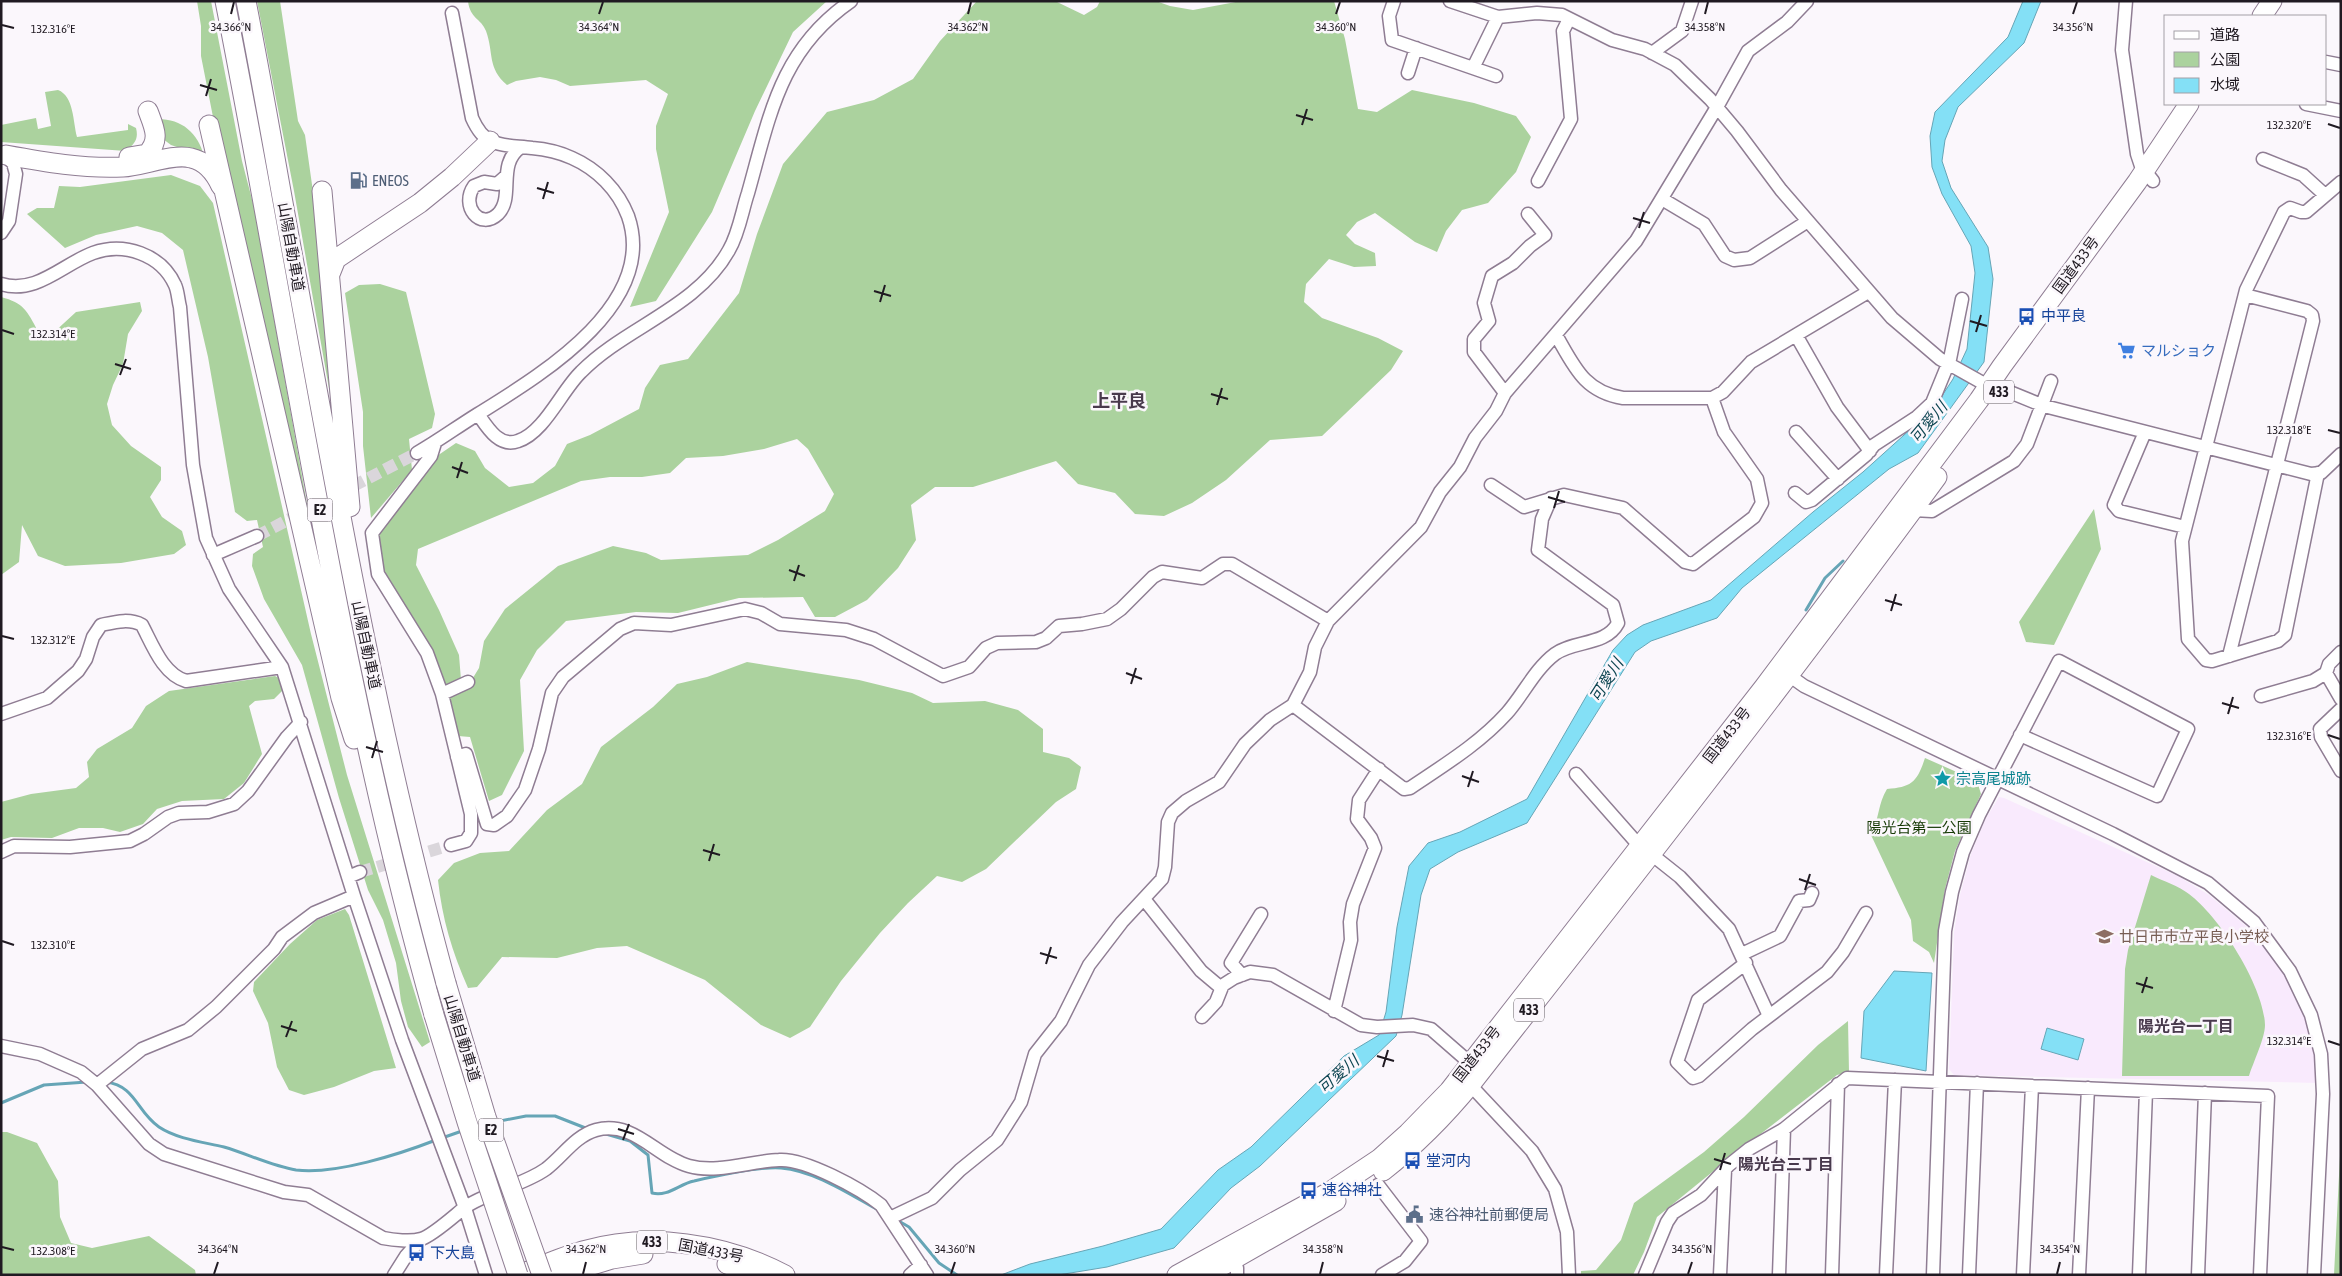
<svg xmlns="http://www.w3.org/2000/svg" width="2342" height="1276" viewBox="0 0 2342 1276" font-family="'Asap Condensed','Noto Sans JP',sans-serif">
<rect width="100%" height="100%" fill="#fbf7fc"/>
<!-- built -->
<path fill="#f9eafd" d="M1999,797L2004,798L2178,876L2209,895L2245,925L2274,955L2286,972L2305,1018L2314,1049L2318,1083L1954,1075L1949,1069L1954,933L1960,895L1971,854L1985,820Z"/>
<!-- green -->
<path fill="#abd29e" d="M197,1H211L242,161L254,207L319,571L214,122L201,56V26Z
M257,1H280L298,121L305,135L327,291L339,445L294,191Z
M468,1H827L793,32L755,111L712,212L656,301L630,307L669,212L656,149V126L668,94L646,80L570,86L556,80L540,77L516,81L507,85C487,68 494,53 486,31C481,18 470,19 468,1Z
M977,1H1055L1084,15L1097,7L1100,1H1156L1170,6L1193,10L1241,1H1334L1345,39L1358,109L1377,112L1412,90L1474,103L1516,116L1531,137L1516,172L1488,203L1462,210L1446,231L1437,252L1415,242L1375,213L1357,222L1346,235L1355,244L1375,253L1376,266L1354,267L1329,259L1306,284L1304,302L1322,318L1378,338L1403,351L1391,370L1322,436L1270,440L1226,480L1192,503L1164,516L1135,514L1115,493L1078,484L1056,461L973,487H935L911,505L916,540L898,568L867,600L835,617H815L803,597L739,598L678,613L636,612L566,621L537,650L520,680L524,751L502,795L489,801L470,737L458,736L449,697L468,686L479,668L484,641L505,609L558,566L613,546L646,553L661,560L748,555L778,540L825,511L834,494L808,449L797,439L764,449L723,456L686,458L670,473L642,477H610L581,481L418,549L416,565L439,610L459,655L461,680L445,687L382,573L377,534L437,456L456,443L475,451L485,468L509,487L533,483L555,466L567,444L590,435L639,409L645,388L660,365L688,359L739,293L757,234L783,164L827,112L874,100L913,79L940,41Z
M58,90C74,96 73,122 77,137L128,130V124L136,128C139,140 134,144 126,151L1,142V125L36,118L38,129L51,126L45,92Z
M158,119C182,119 198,133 204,156L171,145L163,139Z
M171,175L200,186L213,203L311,634L347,775L430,1042L422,1047L408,1027L401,1001L396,963L383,920L368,890L339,798L302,665L264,599L252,566L253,554L263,547L257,520L247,521L235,512L208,357L183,250L162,233L137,226L96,235L65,248L27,214L37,208H54L59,186L80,187Z
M380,284L406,292L435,414L432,428L409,439L412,470L371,518L363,446V412L345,293L359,285Z
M1,297C24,303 27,311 38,331L51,335L76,312L140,302L142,311L128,334L123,364L113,385L107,404L112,425L131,446L161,467V480L150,497L162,517L182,531L186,545L174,554L121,563L65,566L38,556L22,525L19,562L1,575Z
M2094,509L2101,549L2054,645L2026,642L2019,622Z
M747,662L859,680L912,693L933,703L985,701L1018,710L1043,729V752L1069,758L1081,767L1076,789L1056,802L986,869L962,882L937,876L908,903L880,933L841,981L810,1027L790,1038L761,1025L705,980L627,946L597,948L557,958L502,957L477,987L468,988C452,952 442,918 438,880L454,863L480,853L509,851L547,810L582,784L601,747L653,707L677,684L707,677Z
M275,676L283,680L285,688L274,699L255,701L249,706L262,754L244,783L224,799L182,801L157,809L143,824L120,832L103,828H79L52,838L11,837L1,840V802L31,794L76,788L89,777L87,762L97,749L132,728L146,706L169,691Z
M1925,758L1977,781L1981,794L1955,851L1945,889L1934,963L1929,952L1913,941L1911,920L1871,835C1879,820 1878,803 1887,789C1912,787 1917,782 1925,758Z
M2151,875C2163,881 2179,886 2189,894C2220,917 2264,987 2265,1025C2265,1038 2253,1063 2249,1076H2122L2125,969L2128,950Z
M345,909L349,915L396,1068L374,1071L334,1087L304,1095L289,1090L277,1067L268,1023L253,991L254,982L290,944L317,920Z
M1848,1021L1849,1072L1837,1075L1732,1156L1657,1217L1644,1252L1633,1275H1581V1271L1596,1270L1621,1240L1634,1203L1704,1152L1744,1117L1818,1045Z
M1,1132H7L37,1143L58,1181L60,1217L71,1243L92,1248L149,1236L195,1270L196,1275H1Z
M2341,1136V1275H2334Z"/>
<!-- water -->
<path fill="#84e0f6" stroke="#66a5b6" d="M2023,1H2041L2024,43L1958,107L1945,140L1942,161L1951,188L1988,247L1993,279L1984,362L1918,453L1889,469L1742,588L1717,618L1651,641L1635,652L1527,823L1458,852L1430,869L1421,895L1402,1015L1396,1036L1260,1166L1231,1188L1174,1248L1107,1267L1058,1275H1001L1030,1264L1103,1246L1161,1229L1218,1170L1251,1147L1344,1056L1379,1035L1386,1012L1397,927L1409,866L1428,843L1460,832L1527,799L1613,650L1627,635L1643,625L1711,600L1813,512L1863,472L1934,408L1953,379L1967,349L1975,273L1971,246L1942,194L1932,167L1930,136L1935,112L2008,37Z
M1894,971L1932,973L1926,1071L1861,1058L1864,1011Z
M2047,1028L2084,1039L2078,1060L2041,1049Z"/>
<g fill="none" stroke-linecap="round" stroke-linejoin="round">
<!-- stream -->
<path stroke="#66a5b6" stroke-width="3" d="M1806,610L1825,578L1843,561
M106,1082C136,1086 136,1111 159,1127C177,1139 203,1142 224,1147C248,1154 272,1166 296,1170C335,1175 400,1154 436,1140
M1,1103L44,1085L87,1082
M495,1122L526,1116H555L588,1129
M606,1134L630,1141L648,1155L652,1193C668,1197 679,1184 694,1181C716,1176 760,1166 781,1168C815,1171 849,1194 878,1210
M442,1138L462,1131
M897,1220L909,1227L939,1263L957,1275"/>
<!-- minor-tunnel -->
<path stroke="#dad6db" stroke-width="12" stroke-dasharray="12 6" stroke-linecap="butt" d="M257,536L417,453
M360,872L451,845"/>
<defs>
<path id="minor" d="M1394,1L1389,16L1392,40L1496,76
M1450,1L1498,17L1537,13L1562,15L1612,40L1645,49L1675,65L1710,99L1737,131L1781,190L1892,318L1940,359L1981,382L1994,385
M2126,1L2122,50L2137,154L2141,166L2153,181
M1652,53L1682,31L1692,1
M2326,62L2341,65
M1473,68L1498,17
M1408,73L1416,48
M2306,104L2341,111
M2263,159L2303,175L2325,195
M506,176L497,184L484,182L474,186C460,206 480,231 498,214C515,197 496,164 521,147
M1538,181L1571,119L1563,31L1569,19
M1662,199L1704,224L1725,256L1734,260L1750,258L1808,221
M1,233L9,221L16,174L13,163L4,155
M1,284C36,295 63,264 93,253C124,242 161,254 175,285C178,291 178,300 180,307L193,465L206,538L229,589L282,667L354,896L402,1040L465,1208L486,1275
M1556,335C1574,366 1584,392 1623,398H1712L1723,392L1751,362L1868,292
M1796,335L1837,407L1870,451
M1990,384L2044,406L2311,474L2321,473L2341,454
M1505,393L1474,352V339L1489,321L1484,303L1492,276L1513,263L1530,246L1545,235L1528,214
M478,414C487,427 499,448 518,441C544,433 562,390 581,372C625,327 697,308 729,250C739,233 742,211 748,193C770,115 780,50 851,1
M1796,432L1838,479
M2145,432L2114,505L2119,511L2185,527
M435,443L431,456L372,533L378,574L427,653L442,694L471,814V833L466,841L451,845
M417,453C438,441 457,427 478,414C539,376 659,305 628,216C618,190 597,169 572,158C559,152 545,149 532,148C519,146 503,147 491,141C482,137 476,127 472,118L452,13
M2318,473L2285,635L2278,641L2212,661L2206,660L2188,639L2182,541L2246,290L2284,212L2290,208L2301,212H2306L2341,182
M1491,485L1524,507L1564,495L1623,508L1685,562L1693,564L1754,517L1762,503L1757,479L1724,432L1712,398
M1795,493L1806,502L1812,500L1866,455L1874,445L1917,417L1932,403L1950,359L1962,299
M1913,510L1932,511L2014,461L2027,444L2051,381
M213,555L257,536
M2341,652L2329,664L2326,673L2341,699
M2229,656L2313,321L2312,315L2307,311L2245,295
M1783,671L1804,686L2113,834L2208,883L2254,922L2290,971L2311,1015L2321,1054L2323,1094L2314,1275
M442,694L468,682
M2261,696L2313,681L2326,673
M1293,705L1404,789L1410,788C1444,765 1479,744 1507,713C1523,695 1535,669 1555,654C1574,640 1606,646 1618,623L1613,605L1538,550L1542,519L1551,498
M2341,709L2320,729L2321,737L2341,771
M1,714L47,698L78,671L86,659L93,637L101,625C115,622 129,618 142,625C153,646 163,674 186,681L282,667
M457,757L466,754L487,824L494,825L507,816L525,790L539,749L552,693L563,677L620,629L634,623L671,625L745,609L761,613L780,624L846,630L874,639L943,676L969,667L986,648L997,643L1036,642L1046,638L1059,626L1082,624L1107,619L1121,609L1153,577L1162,572L1202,578L1223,564H1232L1328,621
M1576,774L1636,842L1680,877L1729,929L1769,1016
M1,852L14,846L70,847L130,841L144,834L168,817L179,813L208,812L234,804L248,791L287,737L301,722
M348,877L360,872
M1144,899L1201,971L1220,987L1234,978L1250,972L1273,975L1361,1025L1377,1027L1413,1025L1431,1029L1470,1063L1468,1075L1474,1089L1532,1151L1555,1189L1567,1232L1569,1275
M1742,954L1780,936L1799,901L1809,900L1812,893
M1746,963L1698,1000L1677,1062L1693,1078L1699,1076L1752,1029L1827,972L1843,952L1866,913
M1242,975L1231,963L1261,914
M1334,1011L1351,940L1350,922L1353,904L1375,848L1371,838L1357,819L1359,800L1379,769
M1202,1017L1216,1002L1222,987
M1,1046L40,1054L81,1072L97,1085L149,1144L164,1154L284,1192L308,1195L383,1238C393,1240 411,1242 421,1239C432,1236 454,1216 464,1208C486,1192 522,1186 546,1169C563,1156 575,1136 596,1130C634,1120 656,1157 689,1166C717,1174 751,1161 779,1160C805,1158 861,1189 881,1205L927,1275
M97,1085L142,1049L188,1030L216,1007L274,949L282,937L314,913L354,896
M1378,1185L1421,1241L1405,1261L1382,1275
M890,1218L932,1198L960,1170L997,1140L1021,1102L1035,1054L1061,1021L1089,965L1122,922L1162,879L1165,867L1168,822L1172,813L1186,801L1219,782L1245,744L1270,720L1293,705L1310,672L1315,647L1328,621L1421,527L1440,492L1460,467L1475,438L1496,411L1505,393L1636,241L1717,107L1748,51L1787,22L1807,1
M1231,1254L1237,1268V1275
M394,1275L406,1256L421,1239
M910,1275L921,1265
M1645,1275L1667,1222L1673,1213L1701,1195L1729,1165L1749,1149L1784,1129L1847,1078L2268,1096L2260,1275
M1720,1275L1725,1170
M1779,1275L1784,1129
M1832,1275L1838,1084
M1886,1275L1895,1080
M1933,1275L1945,931L1952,892L1963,852L1979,815L2059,661L2188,729L2157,796L2020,735
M1969,1275L1977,1083
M2023,1275L2032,1086
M2079,1275L2088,1088
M2139,1275L2146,1091
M2198,1275L2205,1093"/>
<path id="highway" d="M225,1C292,340 340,683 434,1015
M246,1C264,92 279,183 296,274C339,511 382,749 446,983
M2262,16L2272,1
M209,125L341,698L354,739
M6,155C44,162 84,169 123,167C143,166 173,153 191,158C205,161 215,173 221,186
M129,157L147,154C161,140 154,127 148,111
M322,191L350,507
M330,274L336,259L420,203L452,177L490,141
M1383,1171C1416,1145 1444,1117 1471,1084C1629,883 1786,683 1937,477
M727,1264L756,1275
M518,1275C540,1267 561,1257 583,1251C649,1232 725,1243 785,1275
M559,1275L612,1259L643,1254
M1177,1275L1331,1191L1379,1159L1408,1133L1449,1091L1764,687L1979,400L2002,366L2137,182L2189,104
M1206,1275L1336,1201"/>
</defs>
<!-- minor casing -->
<use href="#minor" stroke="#8f7d93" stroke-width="15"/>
<!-- highway casing -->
<use href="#highway" stroke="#8f7d93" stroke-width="21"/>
<!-- minor -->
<use href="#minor" stroke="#fff" stroke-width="12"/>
<!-- highway -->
<use href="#highway" stroke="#fff" stroke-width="19"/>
<defs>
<path id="highway-bridge" d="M446,983L486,1117L542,1275
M434,1015L467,1122L518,1275"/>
</defs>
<!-- highway-bridge casing -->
<use href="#highway-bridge" stroke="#8f7d93" stroke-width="21" stroke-linecap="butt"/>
<!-- highway-bridge -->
<use href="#highway-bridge" stroke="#fff" stroke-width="19"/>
</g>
<!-- ticks -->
<path fill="none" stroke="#201a22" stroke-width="2" d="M231,14L234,2M599,14L603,2M968,14L971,2M1336,14L1340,2M1705,14L1708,2M2073,14L2077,2M2,25L14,28M200,85L217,90M206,96L211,79M1296,115L1313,120M2328,124L2340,128M1302,125L1307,109M537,188L554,193M543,199L548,182M1633,218L1650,223M1639,228L1644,212M874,291L891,296M880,302L885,285M1970,321L1987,326M2,330L14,334M1976,332L1981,315M115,364L131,369M120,375L126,359M1211,394L1228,399M1217,405L1222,388M2328,430L2340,433M452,467L468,473M457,478L462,462M1548,497L1565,502M1554,508L1559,491M789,570L805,576M794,581L799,565M1885,600L1902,605M1891,611L1896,594M2,636L14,639M1126,673L1142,679M1131,684L1136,668M2222,703L2239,708M2228,714L2233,697M2328,735L2340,739M366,747L383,752M372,758L377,741M1462,776L1479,782M1468,787L1473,771M703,850L720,855M709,861L714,844M1799,879L1816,885M1805,890L1810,874M2,941L14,945M1040,953L1057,958M1046,964L1051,947M2136,983L2153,988M2142,993L2147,977M281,1026L297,1031M286,1037L292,1021M2328,1041L2340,1045M1377,1056L1394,1061M1383,1067L1388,1050M618,1129L634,1134M623,1140L629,1124M1714,1159L1731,1164M1720,1170L1725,1153M2,1247L14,1250M214,1274L218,1262M583,1274L586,1262M951,1274L955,1262M1320,1274L1323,1262M1688,1274L1692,1262M2057,1274L2060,1262"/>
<!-- icons -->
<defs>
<symbol id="fuel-bare" viewBox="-9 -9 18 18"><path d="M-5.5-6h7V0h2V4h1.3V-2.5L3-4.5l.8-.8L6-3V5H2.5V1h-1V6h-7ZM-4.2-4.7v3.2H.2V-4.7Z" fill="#5c6f8a" stroke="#fbf7fc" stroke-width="2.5" paint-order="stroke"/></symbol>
<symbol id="bus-bare" viewBox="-9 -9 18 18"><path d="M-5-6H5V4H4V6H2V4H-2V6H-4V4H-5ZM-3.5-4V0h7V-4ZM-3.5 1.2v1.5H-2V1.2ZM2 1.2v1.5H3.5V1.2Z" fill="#1a4fb4" stroke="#fbf7fc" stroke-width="2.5" paint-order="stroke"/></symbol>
<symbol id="supermarket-bare" viewBox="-9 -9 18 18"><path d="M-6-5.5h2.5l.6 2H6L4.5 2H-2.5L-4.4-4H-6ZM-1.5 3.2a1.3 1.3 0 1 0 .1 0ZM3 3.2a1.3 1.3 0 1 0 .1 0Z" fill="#3f7fe0" stroke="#fbf7fc" stroke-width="2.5" paint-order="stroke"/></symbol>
<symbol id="sight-bare" viewBox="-9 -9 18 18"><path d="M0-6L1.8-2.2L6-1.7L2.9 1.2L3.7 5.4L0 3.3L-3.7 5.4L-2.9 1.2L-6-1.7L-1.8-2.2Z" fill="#0f9aa8" stroke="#fbf7fc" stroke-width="2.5" paint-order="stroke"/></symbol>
<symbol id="school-bare" viewBox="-9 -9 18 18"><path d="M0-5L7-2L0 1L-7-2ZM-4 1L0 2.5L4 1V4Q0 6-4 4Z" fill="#8d6e63" stroke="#fbf7fc" stroke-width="2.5" paint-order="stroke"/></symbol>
<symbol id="civic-bare" viewBox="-9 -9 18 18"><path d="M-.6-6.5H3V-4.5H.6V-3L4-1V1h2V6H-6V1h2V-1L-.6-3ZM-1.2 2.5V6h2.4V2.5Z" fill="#5c6f8a" stroke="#fbf7fc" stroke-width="2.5" paint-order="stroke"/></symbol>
</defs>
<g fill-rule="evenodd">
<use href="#fuel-bare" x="346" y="168" width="25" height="25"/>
<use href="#bus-bare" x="2014" y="304" width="25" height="25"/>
<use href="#supermarket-bare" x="2114" y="338" width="25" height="25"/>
<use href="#sight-bare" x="1930" y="766" width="25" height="25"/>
<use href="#school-bare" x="2092" y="924" width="25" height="25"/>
<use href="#bus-bare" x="1400" y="1148" width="25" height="25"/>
<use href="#bus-bare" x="1296" y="1178" width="25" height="25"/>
<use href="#civic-bare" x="1402" y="1202" width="25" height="25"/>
<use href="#bus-bare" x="404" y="1240" width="25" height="25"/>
</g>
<g text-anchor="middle" stroke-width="5" stroke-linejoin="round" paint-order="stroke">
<!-- shield labels -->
<g fill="#fbf7fc" stroke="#625c63" stroke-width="1">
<rect x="1984" y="380.5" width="30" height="23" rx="4"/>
<rect x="307.5" y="498.5" width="25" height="23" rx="4"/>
<rect x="1514" y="998.5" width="30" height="23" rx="4"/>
<rect x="478.5" y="1118.5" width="25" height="23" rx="4"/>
<rect x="637" y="1230.5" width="30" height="23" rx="4"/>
</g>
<g font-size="14" font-weight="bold" fill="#201a22">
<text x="1999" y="397">433</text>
<text x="320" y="515">E2</text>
<text x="1529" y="1015">433</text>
<text x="491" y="1135">E2</text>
<text x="652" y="1247">433</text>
</g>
<!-- service labels -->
<g font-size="15" fill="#4e5e75" stroke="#fbf7fc" text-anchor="start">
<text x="372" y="186">ENEOS</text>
<text x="1429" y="1220">速谷神社前郵便局</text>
</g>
<!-- street labels -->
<g font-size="15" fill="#201a22" stroke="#fbf7fc">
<text transform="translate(291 247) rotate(80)" y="5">山陽自動車道</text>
<text transform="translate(2076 265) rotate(-54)" y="5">国道433号</text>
<text transform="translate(366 645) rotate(78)" y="5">山陽自動車道</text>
<text transform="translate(1727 735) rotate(-52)" y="5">国道433号</text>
<text transform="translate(462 1038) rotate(73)" y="5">山陽自動車道</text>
<text transform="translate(1477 1054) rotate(-52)" y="5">国道433号</text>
<text transform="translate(711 1251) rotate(11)" y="5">国道433号</text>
</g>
<!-- transit labels -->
<g font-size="15" fill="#164399" stroke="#fbf7fc" text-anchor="start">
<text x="2041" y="321">中平良</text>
<text x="1426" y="1166">堂河内</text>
<text x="1322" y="1195">速谷神社</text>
<text x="430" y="1258">下大島</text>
</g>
<!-- shop labels -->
<g font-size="15" fill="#366cbe" stroke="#fbf7fc" text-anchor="start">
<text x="2141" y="356">マルショク</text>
</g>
<!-- culture labels -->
<g font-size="15" fill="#0d838f" stroke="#fbf7fc" text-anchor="start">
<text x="1956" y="784">宗高尾城跡</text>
</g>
<!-- park labels -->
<g font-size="15" fill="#173a06" stroke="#fbf7fc">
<text x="1919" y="833">陽光台第一公園</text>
</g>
<!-- education labels -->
<g font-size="15" fill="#785e54" stroke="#fbf7fc" text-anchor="start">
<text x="2119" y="942">廿日市市立平良小学校</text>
</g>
<!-- water labels -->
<g font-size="16" font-style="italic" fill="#0e4652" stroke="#fbf7fc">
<text transform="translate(1928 422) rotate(-50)" y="6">可愛川</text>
<text transform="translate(1606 680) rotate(-58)" y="6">可愛川</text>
<text transform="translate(1338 1074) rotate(-41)" y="6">可愛川</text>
</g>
<!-- neighbourhood labels -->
<g font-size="16" font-weight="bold" fill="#493a4d" stroke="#fbf7fc">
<text x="2186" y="1032">陽光台一丁目</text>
<text x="1786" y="1170">陽光台三丁目</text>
</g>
<!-- quarter labels -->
<g font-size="18" font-weight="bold" fill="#493a4d" stroke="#fbf7fc">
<text x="1119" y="407">上平良</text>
</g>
</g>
<g font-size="12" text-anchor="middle" fill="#201a22" stroke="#fbf7fc" stroke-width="5" stroke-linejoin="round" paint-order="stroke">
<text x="231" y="31">34.366°N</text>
<text x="599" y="31">34.364°N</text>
<text x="968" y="31">34.362°N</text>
<text x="1336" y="31">34.360°N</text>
<text x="1705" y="31">34.358°N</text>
<text x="2073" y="31">34.356°N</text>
<text x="53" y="33">132.316°E</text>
<text x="2289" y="129">132.320°E</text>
<text x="53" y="338">132.314°E</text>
<text x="2289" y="434">132.318°E</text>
<text x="53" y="644">132.312°E</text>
<text x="2289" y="740">132.316°E</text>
<text x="53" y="949">132.310°E</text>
<text x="2289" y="1045">132.314°E</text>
<text x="218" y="1253">34.364°N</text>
<text x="586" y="1253">34.362°N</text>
<text x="955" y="1253">34.360°N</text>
<text x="1323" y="1253">34.358°N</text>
<text x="1692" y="1253">34.356°N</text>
<text x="2060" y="1253">34.354°N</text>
<text x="53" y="1255">132.308°E</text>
</g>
<!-- border -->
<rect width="2342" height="1276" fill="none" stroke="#201a22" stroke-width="5"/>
<!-- legend -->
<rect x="2164" y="15" width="162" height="90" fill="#fbf7fc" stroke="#a39fa5"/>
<rect x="2174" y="31" width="25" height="8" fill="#ffffff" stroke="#a39fa5"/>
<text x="2210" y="40" font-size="15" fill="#201a22">道路</text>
<rect x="2174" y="52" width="25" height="15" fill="#abd29e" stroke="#a39fa5"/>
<text x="2210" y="65" font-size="15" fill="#201a22">公園</text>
<rect x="2174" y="78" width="25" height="15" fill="#84e0f6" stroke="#a39fa5"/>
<text x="2210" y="90" font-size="15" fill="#201a22">水域</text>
</svg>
